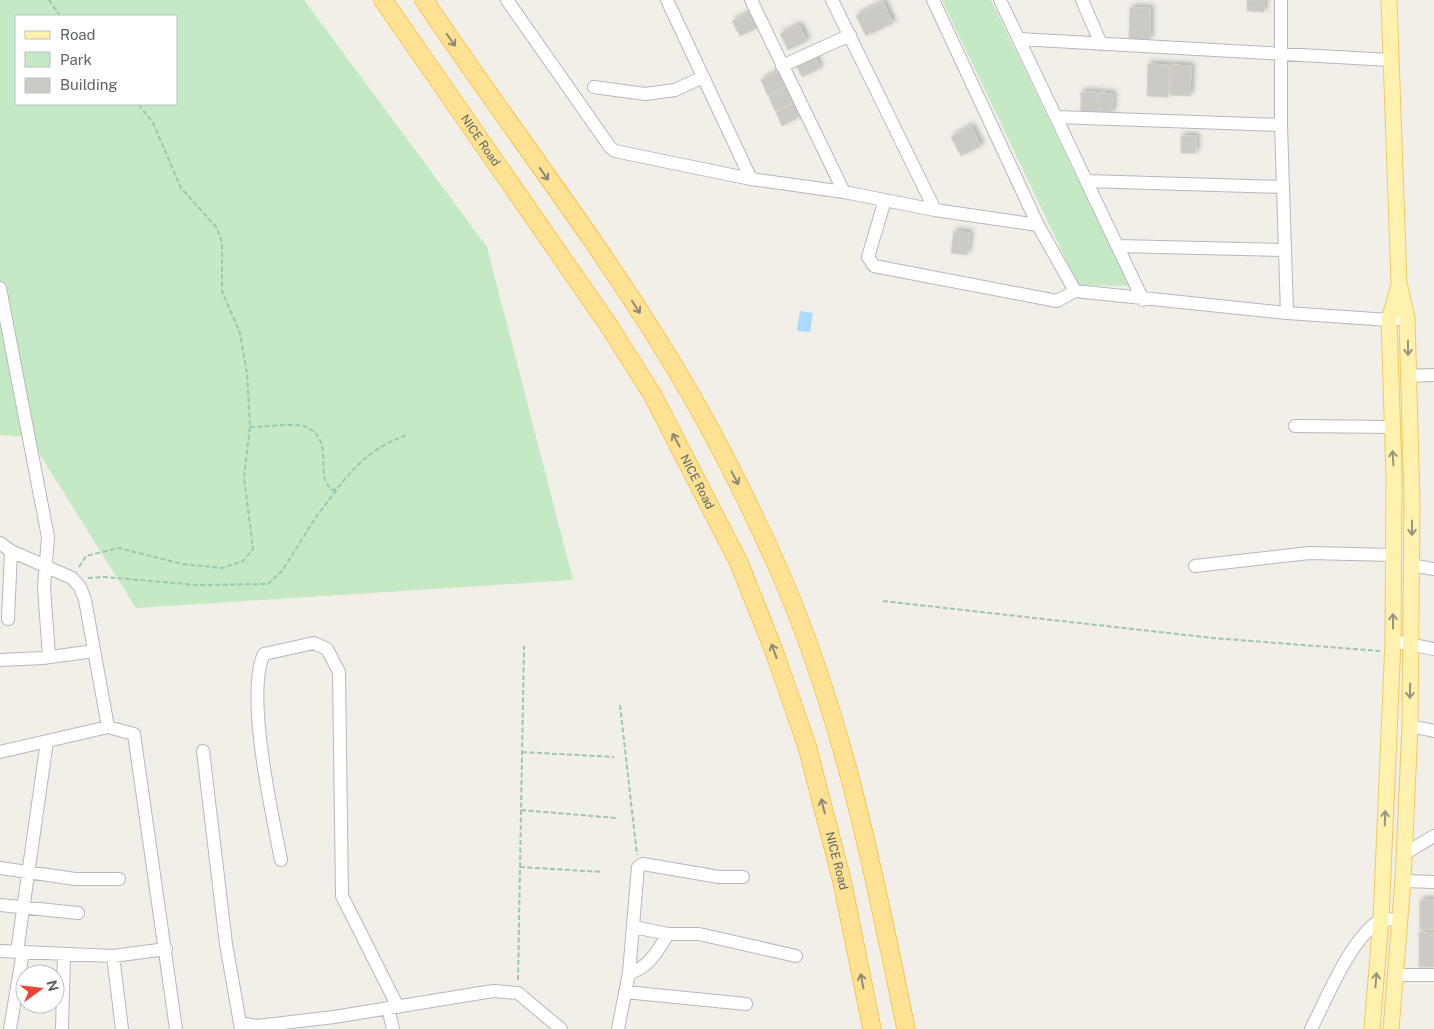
<svg xmlns="http://www.w3.org/2000/svg" width="1434" height="1029" viewBox="0 0 1434 1029" font-family="'Public Sans',sans-serif">
<defs>
<filter id="shadow"><feDropShadow dx="3" dy="-3" stdDeviation="2.5" flood-color="#0004"/></filter>
</defs>
<rect width="100%" height="100%" fill="#f1efe8"/>
<!-- green -->
<path fill="#c5e8c5" fill-rule="evenodd" d="M0,0H304L487,247L573,580L136,608L29,437L0,435ZM16,16H176V104H16Z
M942,0H991L1129,286L1078,285Z"/>
<!-- water -->
<path fill="#aadaff" d="M800,311L813,313L810,332L797,331Z"/>
<!-- building -->
<path fill="#cccac5" stroke="#d6d1c6" filter="url(#shadow)" d="M1247,0H1264V12L1247,11Z
M883,2L893,23L866,36L856,16Z
M1130,8H1150V40L1129,39Z
M751,12L758,27L740,36L732,21Z
M799,25L807,41L788,50L780,34Z
M814,54L820,68L802,77L795,63Z
M1148,64L1169,65L1168,97L1147,96Z
M1171,65L1191,66L1190,96L1170,95Z
M779,71L787,87L768,96L761,80Z
M788,88L794,101L775,111L769,97Z
M1081,92H1097L1096,115H1081Z
M1099,93L1113,94L1112,113H1099Z
M795,102L801,116L782,126L776,112Z
M971,126L981,146L961,156L951,137Z
M1181,136H1196V153H1181Z
M954,231L970,233L967,255L951,253Z
M1420,900H1434V930L1420,929Z
M1419,932L1434,933V967H1419Z"/>
<g fill="none" stroke-linecap="round" stroke-linejoin="round">
<defs>
<path id="minor" d="M507,0L610,147L615,151L751,179L844,192L935,210L1038,225
M667,0L751,179
M751,0L844,192
M832,0L935,210
M933,0L1038,225L1075,291L1287,313L1389,320L1407,318
M1000,0L1143,300
M1082,0L1101,44
M1281,0V125L1287,313
M1019,39L1390,60
M782,66L850,35
M594,87L645,94L675,90L703,77
M1057,117L1281,125
M1087,181L1283,187
M885,200L868,257L874,266L1057,301L1075,291
M1119,246L1284,250
M0,288L48,537L44,587L49,657
M1408,376L1434,375
M1295,426L1391,427
M0,543L11,551L72,578L80,587L85,600L108,727
M1411,565L1434,569
M1195,566L1309,553L1393,555
M8,619L11,551
M1393,641L1434,649
M0,660L43,658L94,651
M1410,726L1434,731
M203,751L226,944L241,1029
M0,752L108,727L134,734L176,1029
M1404,854L1434,836
M281,860C272,814 245,693 264,654L314,643L327,649L339,672L342,896L398,1007
M0,868L75,879H119
M1403,881L1434,882
M0,905L78,913
M634,927L668,934H699L796,956
M0,951L113,956L166,949
M17,952L47,741
M113,956L122,1029
M629,973C649,968 658,950 668,934
M1396,975H1434
M625,992L746,1004
M388,1008L393,1029
M240,1023L257,1026L334,1017L493,991L518,993L561,1029
M10,1029L23,952
M62,1029L64,955
M618,1029L629,973L638,867L643,864L719,877H743
M1311,1029C1329,994 1349,941 1381,919L1400,920"/>
<path id="major" d="M1389,0L1399,283L1407,318L1412,503L1410,726L1403,881L1391,1029
M1372,1029L1381,919L1393,641L1394,475L1389,320L1399,285"/>
<g id="highway">
<path id="s1" d="M383,0L607,323L652,394L739,563L774,651L807,746L842,881L872,1029"/>
<path d="M424,0C503,118 591,231 666,353C708,421 745,494 778,568C843,715 874,873 906,1029"/>
</g>
</defs>
<!-- minor casing -->
<use href="#minor" stroke="#b5b8bc" stroke-width="14"/>
<!-- major casing -->
<use href="#major" stroke="#f2c960" stroke-width="17"/>
<!-- highway casing -->
<use href="#highway" stroke="#f9ab00" stroke-width="19"/>
<!-- path -->
<path stroke="#9cc7a9" stroke-width="2" stroke-dasharray="5 2.5" stroke-linecap="butt" d="M49,0L60,16
M250,427C261,427 296,423 304,426C337,439 313,475 332,490L337,489C358,462 374,447 407,435
M79,567L86,556L119,548L182,564L222,568L243,561L253,549L244,477L250,427L247,373L240,333L222,291V243L217,228L181,188L153,123L138,104
M88,578L104,577L197,585L268,584L282,571L316,517L337,489
M883,601L1213,638L1380,651
M620,705L637,855
M522,752L614,757
M521,810L616,818
M520,867L602,872
M518,980L524,646"/>
<!-- minor -->
<use href="#minor" stroke="#fff" stroke-width="12"/>
<!-- major -->
<use href="#major" stroke="#fff2af" stroke-width="15"/>
<!-- highway -->
<use href="#highway" stroke="#fde293" stroke-width="18"/>
</g>
<!-- one-way arrows -->
<defs><path id="oneway-shaft" d="M-6 0H5M1.5-3L5.5 0L1.5 3" fill="none" stroke-width="1.6" stroke-linecap="round" stroke-linejoin="round" transform="scale(1.25)"/></defs>
<g stroke="#8e8975">
<use href="#oneway-shaft" transform="translate(451 40) rotate(55)"/>
<use href="#oneway-shaft" transform="translate(544 174) rotate(55)"/>
<use href="#oneway-shaft" transform="translate(636 307) rotate(57)"/>
<use href="#oneway-shaft" transform="translate(676 440) rotate(-119)"/>
<use href="#oneway-shaft" transform="translate(735 478) rotate(62)"/>
<use href="#oneway-shaft" transform="translate(774 651) rotate(-110)"/>
<use href="#oneway-shaft" transform="translate(823 806) rotate(-104)"/>
<use href="#oneway-shaft" transform="translate(862 981) rotate(-101)"/>
</g>
<g stroke="#979581">
<use href="#oneway-shaft" transform="translate(1408 348) rotate(90)"/>
<use href="#oneway-shaft" transform="translate(1393 458) rotate(-93)"/>
<use href="#oneway-shaft" transform="translate(1412 528) rotate(90)"/>
<use href="#oneway-shaft" transform="translate(1393 621) rotate(-90)"/>
<use href="#oneway-shaft" transform="translate(1410 691) rotate(91)"/>
<use href="#oneway-shaft" transform="translate(1385 818) rotate(-88)"/>
<use href="#oneway-shaft" transform="translate(1376 980) rotate(-85)"/>
</g>
<g text-anchor="middle" stroke-width="5" stroke-linejoin="round" paint-order="stroke">
<!-- street labels -->
<g font-size="12" fill="#5f6368" stroke="#fff">
<text dy="4" stroke="none"><textPath href="#s1" startOffset="171">NICE Road</textPath></text>
<text dy="4" stroke="none"><textPath href="#s1" startOffset="576">NICE Road</textPath></text>
<text dy="4" stroke="none"><textPath href="#s1" startOffset="981">NICE Road</textPath></text>
</g>
</g>
<!-- legend -->
<rect x="15" y="15" width="162" height="90" fill="#ffffff" stroke="#bfc1c3"/>
<rect x="25" y="31" width="25" height="8" fill="#fff2af" stroke="#bfc1c3"/>
<text x="60" y="40" font-size="15" fill="#5f6368">Road</text>
<rect x="25" y="52" width="25" height="15" fill="#c5e8c5" stroke="#bfc1c3"/>
<text x="60" y="65" font-size="15" fill="#5f6368">Park</text>
<rect x="25" y="78" width="25" height="15" fill="#cccac5" stroke="#bfc1c3"/>
<text x="60" y="90" font-size="15" fill="#5f6368">Building</text>
<!-- north arrow -->
<g transform="translate(40 989) rotate(75)"><circle r="24" fill="#ffffff" stroke="#bfc1c3"/>
<path d="M0-4L9 19L0 12L-9 19Z" fill="#ea4335"/>
<text y="-8" font-size="14" font-weight="bold" text-anchor="middle" fill="#5f6368">N</text>
</g>
</svg>
